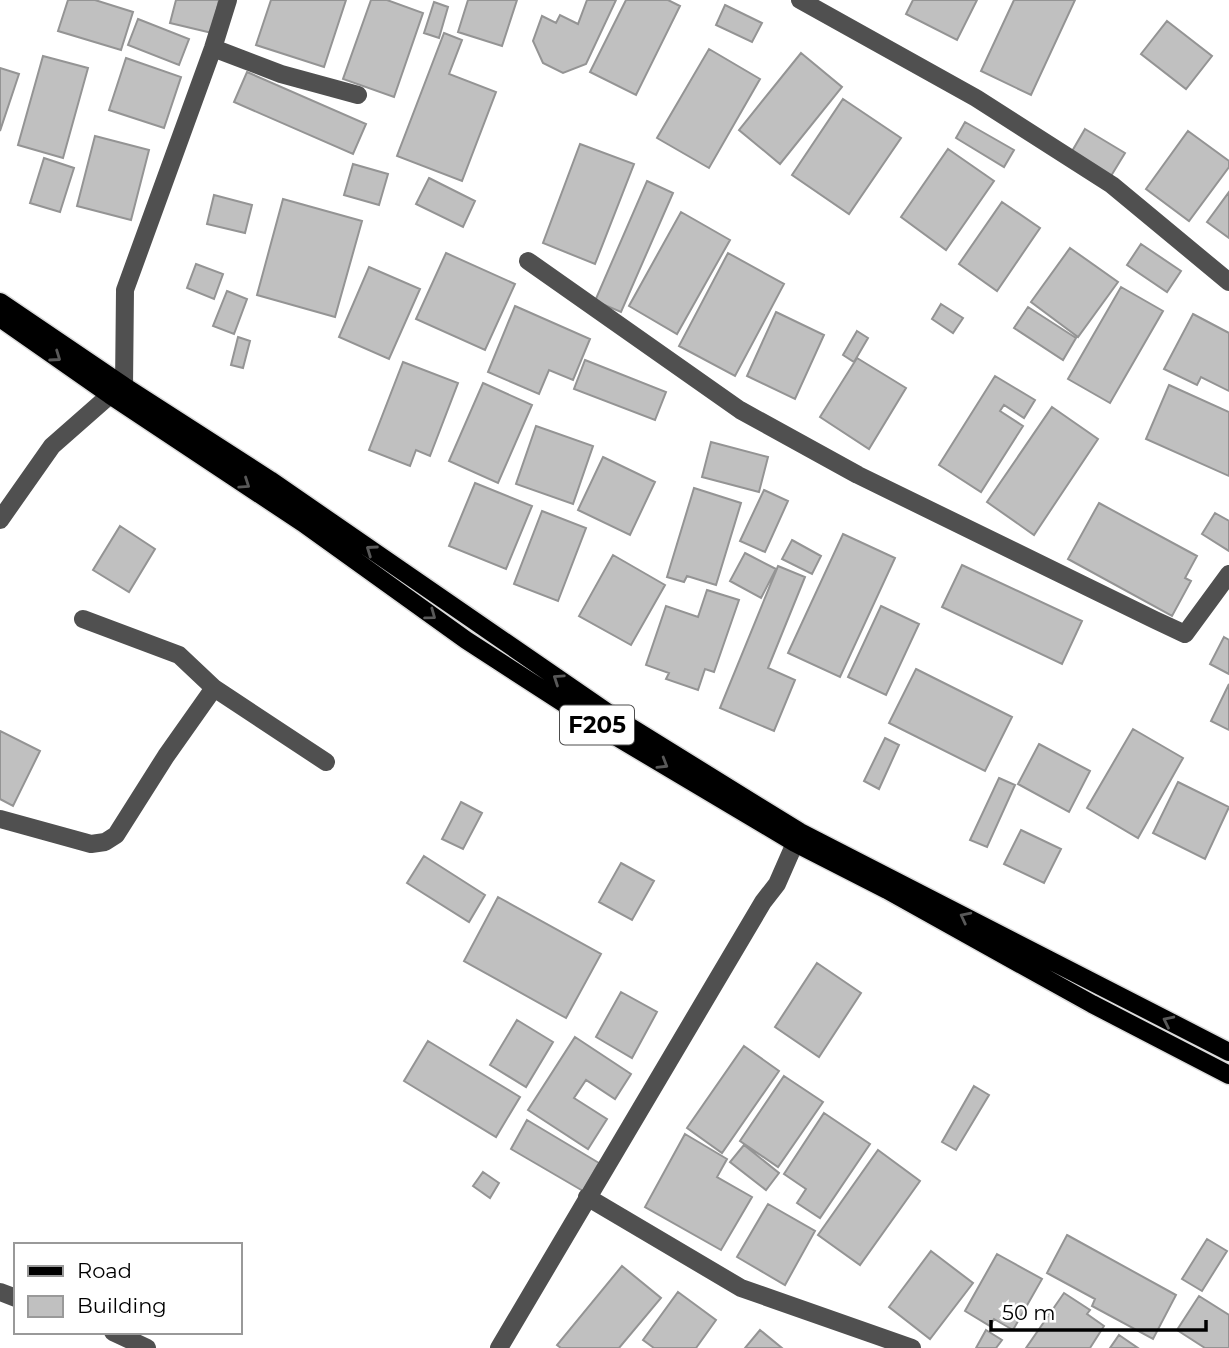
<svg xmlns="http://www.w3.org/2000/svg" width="1229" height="1348" viewBox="0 0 1229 1348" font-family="Montserrat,sans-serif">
<rect width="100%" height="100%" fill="#fff"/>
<!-- building -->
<path fill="#c0c0c0" stroke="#949494" stroke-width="2" d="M68,0H95L133,12L121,50L58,31Z
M176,0H219L212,33L170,23Z
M271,0H346L324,67L256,45Z
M371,0H387L423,13L394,97L343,79Z
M468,0H517L502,46L458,32Z
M587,0H616L586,64L563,73L543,63L533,41L542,16L556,23L560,15L578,24Z
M626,0H668L680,6L636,95L590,72Z
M913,0H977L957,40L906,14Z
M1014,0H1075L1031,95L981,71Z
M434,2L448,7L439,38L424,33Z
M725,5L762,23L752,42L716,25Z
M138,19L189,39L179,65L128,45Z
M1167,21L1212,56L1186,89L1141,54Z
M444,33L462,40L449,74L496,92L462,181L397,156Z
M709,49L760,79L709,168L657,138Z
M801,53L842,87L780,164L739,130Z
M43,56L88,68L63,158L18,145Z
M126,58L181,77L164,128L109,110Z
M0,68L19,74L0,131Z
M247,72L366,124L353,154L234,102Z
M843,99L901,138L849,214L792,175Z
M965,122L1014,150L1004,167L956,138Z
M1085,129L1125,153L1111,176L1071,153Z
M1188,131L1229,161V167L1189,221L1146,189Z
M95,136L149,150L131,220L77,206Z
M580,144L634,164L595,264L543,243Z
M948,149L994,181L946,250L901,217Z
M44,158L74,168L60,212L30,203Z
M353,164L388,174L379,205L344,195Z
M429,178L475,201L463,227L416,204Z
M647,181L673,193L621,312L595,301Z
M1229,192V238L1207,222Z
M214,195L252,205L245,233L207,224Z
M283,199L362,221L335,317L257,295Z
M1002,202L1040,228L997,291L959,264Z
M681,212L730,240L677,334L629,306Z
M1141,244L1181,271L1167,292L1127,265Z
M1070,248L1118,282L1078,337L1031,302Z
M446,253L515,284L485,350L416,319Z
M728,253L784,284L735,376L679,346Z
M196,264L223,274L214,299L187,288Z
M369,267L420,289L389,359L339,337Z
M1121,287L1163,311L1110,403L1068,379Z
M227,291L247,299L234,334L213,326Z
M941,304L963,318L953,333L932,319Z
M515,306L590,339L573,380L549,370L539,394L488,372Z
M1028,307L1076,338L1063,360L1014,328Z
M776,312L824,335L795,399L747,376Z
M1193,314L1229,333V391L1201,377L1197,385L1164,369Z
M857,331L868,338L854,362L843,355Z
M238,337L250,341L243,368L231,365Z
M857,358L906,388L869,449L820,417Z
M585,360L666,392L655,420L574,389Z
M403,362L458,383L430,456L416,450L410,466L369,450Z
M995,376L1035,400L1024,418L1004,405L1000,411L1023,426L981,492L939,465Z
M483,383L532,405L498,483L449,461Z
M1169,385L1229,412V476L1146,439Z
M1052,407L1098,439L1034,535L987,502Z
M536,426L593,446L573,504L516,484Z
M711,442L768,457L759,492L702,477Z
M603,457L655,482L630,535L578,510Z
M475,483L532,506L506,569L449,546Z
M694,488L741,503L716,585L687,576L684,582L667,577Z
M764,490L788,501L765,552L740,541Z
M1099,503L1197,556L1185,578L1191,581L1172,616L1068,559Z
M542,511L586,528L558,601L514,584Z
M1215,513L1229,521V551L1202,534Z
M120,526L155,549L129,592L93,570Z
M843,534L895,558L840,677L788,653Z
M792,540L821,556L812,574L782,559Z
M745,553L776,569L761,598L730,581Z
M613,555L665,585L631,645L579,616Z
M962,565L1082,621L1062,664L942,607Z
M778,566L805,577L768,668L795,680L774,731L720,708Z
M707,590L739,600L714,672L705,669L698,690L666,679L669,673L646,665L666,606L698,617Z
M881,606L919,624L886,695L848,677Z
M1224,637L1229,640V674L1210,664Z
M916,669L1012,717L985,771L889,723Z
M1229,684V730L1211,721Z
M1133,729L1183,758L1138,838L1087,808Z
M0,731L40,751L13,806L0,799Z
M885,738L899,745L879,789L864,781Z
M1039,744L1090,771L1069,812L1018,784Z
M999,778L1015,785L987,847L970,840Z
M1178,782L1229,807L1205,859L1153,833Z
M461,802L482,813L463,849L442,839Z
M1021,830L1061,849L1044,883L1004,864Z
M424,856L485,895L469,922L407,883Z
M621,863L654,881L632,920L599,902Z
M498,897L601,954L566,1018L464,961Z
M817,963L861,993L819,1057L775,1027Z
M621,992L657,1012L632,1058L596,1037Z
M517,1020L553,1042L526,1087L490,1065Z
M575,1037L631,1074L615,1099L586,1080L574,1098L607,1119L588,1149L528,1110Z
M428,1041L520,1097L496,1137L404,1081Z
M744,1046L779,1071L722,1153L687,1128Z
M784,1076L823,1102L778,1167L740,1141Z
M974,1086L989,1095L956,1150L942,1142Z
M824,1113L870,1144L820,1218L797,1203L806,1189L784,1174Z
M527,1120L599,1163L583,1191L511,1149Z
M685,1134L727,1159L717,1177L752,1197L721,1250L645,1207Z
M744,1145L779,1173L766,1190L730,1162Z
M878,1150L920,1181L860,1265L818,1235Z
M483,1172L499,1183L490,1198L473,1186Z
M768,1204L815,1231L785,1285L737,1257Z
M1067,1235L1176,1295L1153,1339L1092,1306L1095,1299L1047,1273Z
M1207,1239L1227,1251L1202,1291L1182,1279Z
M931,1251L973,1283L930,1339L889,1307Z
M997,1254L1042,1279L1013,1330L994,1319L990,1326L965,1311Z
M622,1266L661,1298L619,1348H561L557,1345Z
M678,1292L716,1320L696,1348H654L643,1340Z
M1064,1293L1090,1310L1087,1314L1104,1326L1090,1348H1026Z
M1199,1296L1229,1315V1348H1205L1177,1330Z
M760,1330L782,1348H745Z
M986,1330L1002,1340L996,1348H976Z
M1119,1335L1138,1348H1110Z"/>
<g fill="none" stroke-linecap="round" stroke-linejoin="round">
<defs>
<path id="major" d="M0,302L124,386L270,480L614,717L800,832L1229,1052
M0,318L110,395L303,523L466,640L605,730L795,843L887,890L1092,1004L1229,1075"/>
</defs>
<!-- major casing -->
<use href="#major" stroke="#dbdbdb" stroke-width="21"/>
<!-- minor -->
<path stroke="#505050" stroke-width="18" d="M800,0L976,98L1112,185L1229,282
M213,48L281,74L358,95
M528,261L740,410L858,475L1155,620L1185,634L1229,574
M124,386L125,290L213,48L228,0
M0,520L52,446L110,395
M83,619L179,655L214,688L326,762
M0,819L91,844L105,842L116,835L166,756L214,688
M587,1197L741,1288L912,1348
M0,1292L16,1298
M113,1332L147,1348
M499,1348L763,902L777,884L795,843"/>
<!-- major -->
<use href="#major" stroke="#000" stroke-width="18"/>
</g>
<!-- one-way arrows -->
<defs><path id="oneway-chevron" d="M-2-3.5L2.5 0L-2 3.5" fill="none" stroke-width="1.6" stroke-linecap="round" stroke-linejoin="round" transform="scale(1.75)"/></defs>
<g stroke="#595959">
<use href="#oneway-chevron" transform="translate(56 357) rotate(35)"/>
<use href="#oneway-chevron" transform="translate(245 484) rotate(34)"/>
<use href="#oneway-chevron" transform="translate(371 550) rotate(-145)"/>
<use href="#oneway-chevron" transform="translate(431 615) rotate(36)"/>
<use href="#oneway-chevron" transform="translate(558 679) rotate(-146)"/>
<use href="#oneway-chevron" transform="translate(663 764) rotate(31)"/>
<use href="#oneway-chevron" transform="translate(965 917) rotate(-153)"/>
<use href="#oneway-chevron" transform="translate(1168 1021) rotate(-154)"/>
</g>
<g text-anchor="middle" stroke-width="5" stroke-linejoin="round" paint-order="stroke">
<!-- shield labels -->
<rect fill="#fff" stroke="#4c4c4c" stroke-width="2" x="560" y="705.5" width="74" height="39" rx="5"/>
<g font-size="23" font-weight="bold" fill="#000">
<text x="597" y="733">F205</text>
</g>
</g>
<!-- legend -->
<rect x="14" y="1243" width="228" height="91" fill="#ffffff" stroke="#999999" stroke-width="2"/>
<rect x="28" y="1266" width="35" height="10" fill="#000000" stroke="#999999" stroke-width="2"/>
<text x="77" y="1278" font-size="21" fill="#000000">Road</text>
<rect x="28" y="1296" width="35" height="21" fill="#c0c0c0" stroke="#999999" stroke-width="2"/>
<text x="77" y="1313" font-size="21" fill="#000000">Building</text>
<!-- scale -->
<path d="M991 1320v10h215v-10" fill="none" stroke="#000000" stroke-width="3.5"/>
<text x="1002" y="1320" font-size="21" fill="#000000" stroke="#ffffff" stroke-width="5" paint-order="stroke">50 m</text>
</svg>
